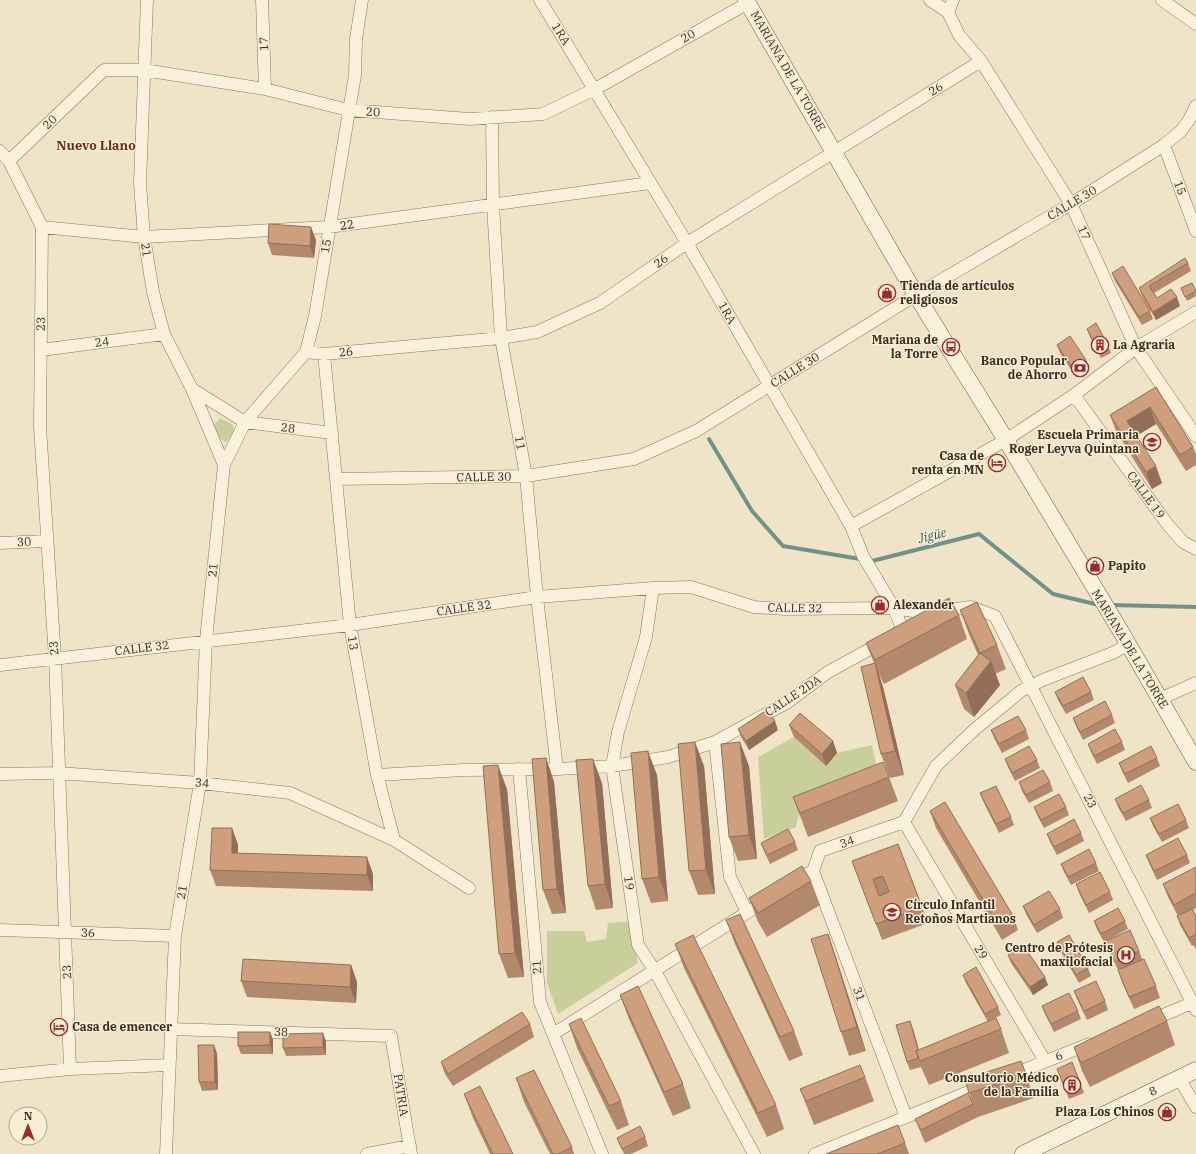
<svg xmlns="http://www.w3.org/2000/svg" width="1196" height="1154" viewBox="0 0 1196 1154" font-family="'IBM Plex Serif',serif">
<rect width="100%" height="100%" fill="#f0e4c8"/>
<!-- green -->
<path fill="#c9cf9b" d="M220,418L232,424L236,433L226,442L215,436L213,426Z
M794,737L826,766L837,753L872,745L880,781L798,816L796,827L764,839L758,757Z
M630,921L638,963L558,1014L547,983V931H584L587,942L606,939L608,923Z"/>
<g fill="none" stroke-linecap="round" stroke-linejoin="round">
<!-- stream -->
<path stroke="#6f938a" stroke-width="4" d="M709,439L752,511L783,546L872,561L979,534L1053,594L1099,605
M1110,605L1196,607"/>
<defs>
<path id="street" d="M147,0L140,183L144,237L153,292L164,334L192,389L224,465L206,640L200,783L175,936L166,1154
M262,0L265,89
M540,0L687,243L851,526L863,556L894,608L903,631
M930,0L948,12L959,35L981,61L1071,204L1136,348L1196,436
M1162,0L1196,24
M948,12L953,0
M492,117L493,205L501,338L526,476L537,597L557,769
M1164,145L1196,231
M0,151L9,161L42,227L40,427L55,658L70,1069
M9,161L104,70H144L265,89L348,110L470,119L543,114L595,89L748,3
M42,227L144,237L329,227L650,183
M41,350L164,334
M306,352L324,354L501,338L537,332L600,303L687,243L981,61
M324,354L350,625L377,775L394,840L469,888
M192,389L245,422L332,433
M1074,395L1168,525L1183,542L1196,549
M224,465L245,422L306,352L315,316L355,75L356,39L362,0
M336,479L526,476L634,459L696,431L916,295L1071,204L1164,145L1181,131L1189,120L1196,106
M851,526L1006,440L1074,395L1136,348L1196,312
M0,543L47,541
M653,588L646,637L618,732L612,766L638,945L655,971L754,1154
M940,611L971,607L995,616L1196,1010
M0,665L350,625L537,597L653,588L691,587L754,607L785,609L894,608L926,613
M1160,699L1196,683
M715,742L730,877L747,912
M519,769L540,1002L602,1154
M0,774L58,773L200,783L290,793L394,840
M377,775L463,770L557,769L612,766L668,757L715,742L788,702L828,672L883,642
M904,822L1045,1061
M813,871L906,1117
M794,882L813,871L820,851L904,822L936,766L974,730L1021,691L1043,680L1115,652L1128,644
M0,930L175,936
M1149,1021L1192,1003
M170,1029L391,1036L411,1154
M553,1034L767,900
M0,1076L70,1069L169,1065
M1009,1076L1089,1044
M1179,1078L1196,1107
M367,1154L410,1146
M815,1154L983,1086"/>
<path id="secondary" d="M746,0L916,295L1006,440L1123,635L1196,762
M1023,1154L1196,1070"/>
</defs>
<!-- street casing -->
<use href="#street" stroke="#8d765c" stroke-width="13"/>
<!-- secondary casing -->
<use href="#secondary" stroke="#6f573f" stroke-width="17"/>
<!-- street -->
<use href="#street" stroke="#faf1dc" stroke-width="12"/>
<!-- secondary -->
<use href="#secondary" stroke="#faf1dc" stroke-width="16"/>
</g>
<!-- wall -->
<path fill="#b2896c" d="M316,240L314,258L272,255L268,243Z
M1188,263L1191,271L1154,293L1157,298L1180,306L1156,320L1142,296L1139,288Z
M1112,273L1150,311L1153,319L1142,325L1115,281Z
M1192,283L1196,292V296L1187,301L1181,288Z
M1087,329L1108,345L1111,353L1101,358L1090,337Z
M1057,345L1086,360L1089,368L1076,377L1060,353Z
M1156,387L1193,447L1196,454V465L1186,471L1156,424L1136,436L1162,483L1152,489L1116,431L1110,415Z
M960,610L997,645L1006,669L995,674L1000,685L974,717L964,709L955,685L978,655L969,634Z
M959,615L967,639L884,684L879,674L883,687L904,775L890,778L881,754L874,663L866,643Z
M1055,692H1091L1094,700L1066,714L1058,700Z
M1112,715L1115,723L1083,740L1076,726L1073,718Z
M789,725L833,741L837,753L826,766L794,737Z
M738,729L778,730L749,750L741,737Z
M991,730H1026L1029,739L1002,753L994,738Z
M1122,742L1125,750L1097,764L1091,752L1088,744Z
M546,758L554,782L566,913L552,914L543,890Z
M1157,758L1160,766L1128,783L1122,771L1119,763Z
M1005,759L1037,760L1040,768L1015,781L1008,767Z
M704,766L715,894L698,895L689,871Z
M749,766L757,859L738,861L729,837Z
M657,775L668,901L651,903L642,879Z
M889,777L898,801L808,837L793,797Z
M1019,782H1050L1053,791L1029,803L1022,791Z
M602,783L613,908L596,910L588,886Z
M507,789L524,977L508,978L499,954Z
M980,793L1011,817L1014,825L999,833L983,801Z
M1115,799L1149,800L1152,808L1126,821L1118,807Z
M1034,807H1066L1069,815L1044,828L1037,815Z
M930,811L1012,914L1018,930L1002,940L936,828Z
M1150,818L1186,820L1189,828L1162,842L1153,826Z
M232,828L238,845V853L373,874V891L216,886L210,870Z
M1081,833L1084,841L1057,855L1050,842L1047,834Z
M795,842L798,850L770,864L764,851L761,843Z
M898,844L928,923L882,940L852,861Z
M1146,855H1187L1190,863L1157,880L1149,863Z
M1096,863L1099,871L1071,885L1064,872L1061,864Z
M1196,867V908L1193,910L1196,916V950L1194,945L1192,946L1180,925L1177,916H1178L1168,897L1163,884Z
M811,881L820,905L767,937L758,922L749,898Z
M1076,884L1110,892L1113,900L1089,913L1079,893Z
M1023,906L1060,909L1063,918L1037,933L1026,914Z
M726,920L794,1031L803,1055L789,1061L735,944Z
M1094,921H1125L1128,929L1104,942L1097,929Z
M828,934L836,958L866,1051L849,1056L841,1032Z
M1106,941L1139,951L1142,959L1156,986L1160,998L1134,1009L1122,982L1118,970L1109,950Z
M1057,942L1088,968L1091,976L1079,983L1060,950Z
M675,944L776,1105L784,1129L767,1137L684,968Z
M1008,955L1048,985L1033,995L1011,963Z
M351,965L357,982L356,1003L247,997L241,981Z
M963,975L998,1007L1001,1015L989,1021L1001,1029L1009,1053L929,1085L921,1067L910,1070L907,1062L913,1029L919,1050L988,1022L966,983Z
M1074,991L1105,1001L1108,1010L1087,1020L1077,999Z
M620,995L683,1084L691,1108L673,1116L629,1019Z
M1042,1006L1078,1011L1081,1019L1054,1032L1045,1014Z
M1167,1021L1175,1045L1090,1087L1082,1071L1074,1047Z
M530,1024L534,1037L453,1086L445,1074L441,1062Z
M569,1024L621,1101L629,1125L617,1130L577,1048Z
M270,1032L273,1040V1054H241L238,1046Z
M326,1041V1055L286,1056L283,1048Z
M217,1053L218,1090L202,1091L199,1082Z
M1021,1061L1034,1098L978,1117L925,1143L915,1119L973,1104L965,1079Z
M1057,1069L1081,1085L1084,1093L1069,1099Z
M865,1077L874,1101L814,1125L800,1089Z
M516,1078L572,1147L574,1154H550L524,1102Z
M464,1094L513,1154H490L473,1118Z
M645,1137L648,1146L631,1154H624L617,1138Z
M905,1143L909,1154H826Z"/>
<!-- shaded-wall -->
<path fill="#916f58" d="M311,227L316,240L314,258L310,246Z
M1177,297L1180,306L1156,320L1153,312Z
M1086,360L1089,368L1076,377L1073,369Z
M1150,407L1156,424L1133,438L1127,421Z
M1156,466L1162,483L1152,489L1146,472Z
M991,661L1000,685L974,717L966,693Z
M875,663L883,687L904,775L895,751Z
M775,721L778,730L749,750L746,741Z
M833,741L837,753L826,766L822,754Z
M695,742L704,766L715,894L706,870Z
M740,742L749,766L757,859L749,835Z
M648,751L657,775L668,901L659,877Z
M546,758L554,782L566,913L557,889Z
M593,759L602,783L613,908L605,884Z
M498,765L507,789L524,977L515,953Z
M232,828L238,845L237,869L232,853Z
M367,857L373,874V891L367,875Z
M828,934L836,958L866,1051L857,1027Z
M351,965L357,982L356,1003L350,987Z
M1045,977L1048,985L1033,995L1030,987Z
M910,1021L913,1029L922,1060Z
M270,1032L273,1040V1054L270,1045Z
M323,1033L326,1041V1055L323,1047Z
M214,1045L217,1053L218,1090L215,1082Z"/>
<!-- building -->
<path fill="#cf9f7d" stroke="#916f58" fill-rule="evenodd" d="M269,224L311,227L310,246L268,243Z
M1185,258L1188,263L1149,286L1157,298L1171,289L1177,297L1153,312L1139,288Z
M1123,266L1150,311L1139,317L1112,273Z
M1192,283L1196,291L1185,297L1181,288Z
M1096,323L1108,345L1098,350L1087,329Z
M1070,336L1086,360L1073,369L1057,345Z
M1156,387L1193,447L1180,455L1150,407L1127,421L1156,466L1146,472L1110,415Z
M949,598L959,615L875,660L866,643Z
M977,602L997,645L980,653L960,610Z
M980,653L991,661L966,693L955,685Z
M875,663L895,751L881,754L861,667Z
M1083,677L1091,692L1063,706L1055,692Z
M1105,701L1112,715L1080,732L1073,718Z
M767,710L775,721L746,741L738,729Z
M800,713L833,741L822,754L789,725Z
M1018,716L1026,730L999,744L991,730Z
M1115,729L1122,742L1094,756L1088,744Z
M695,742L706,870L689,871L678,744Z
M740,742L749,835L729,837L721,744Z
M1029,746L1037,760L1012,773L1005,759Z
M1151,746L1157,758L1125,774L1119,763Z
M648,751L659,877L642,879L631,753Z
M546,758L557,889L543,890L532,759Z
M593,759L605,884L588,886L576,760Z
M883,762L889,777L800,813L793,797Z
M498,765L515,953L499,954L483,766Z
M1043,770L1050,782L1026,795L1019,782Z
M1141,785L1149,800L1123,813L1115,799Z
M996,786L1011,817L996,824L980,793Z
M1059,794L1066,807L1041,820L1034,807Z
M945,802L1012,914L997,923L930,811Z
M1178,804L1186,820L1159,834L1150,818Z
M1074,819L1081,833L1054,847L1047,834Z
M212,828H232V853L367,857V875L210,870Z
M788,829L795,842L767,855L761,843Z
M1178,838L1187,855L1154,871L1146,855Z
M898,844L922,907L876,924L852,861ZM883,876L889,892L879,896L873,879Z
M1089,849L1096,863L1068,877L1061,864Z
M802,866L811,881L758,913L749,898Z
M1196,867V893L1174,905L1163,884Z
M1100,872L1110,892L1086,905L1076,884Z
M1049,891L1060,909L1034,925L1023,906Z
M1118,908L1125,921L1101,934L1094,921Z
M1192,909L1196,916V934L1189,938L1177,916Z
M740,914L794,1031L780,1037L726,920Z
M1130,930L1139,951L1115,962L1106,941Z
M828,934L857,1027L841,1032L811,939Z
M693,935L776,1105L758,1113L675,944Z
M1069,935L1088,968L1076,975L1057,942Z
M1196,939V947L1193,941Z
M1023,945L1045,977L1030,987L1008,955Z
M243,959L351,965L350,987L241,981Z
M1144,959L1156,986L1129,997L1118,970Z
M976,967L998,1007L985,1014L963,975Z
M1096,981L1105,1001L1084,1011L1074,991Z
M638,986L683,1084L664,1092L620,995Z
M1069,993L1078,1011L1051,1024L1042,1006Z
M1159,1006L1167,1021L1081,1063L1074,1047Z
M522,1012L530,1024L448,1074L441,1062Z
M581,1018L621,1101L609,1106L569,1024Z
M996,1018L1001,1029L920,1061L916,1051Z
M910,1021L918,1050L916,1051L918,1058L907,1062L896,1025Z
M238,1032H270V1045L238,1046Z
M323,1033V1047L283,1048V1034Z
M198,1045H214L215,1082H199Z
M1021,1061L1026,1074L969,1093L965,1079Z
M1072,1062L1081,1085L1066,1091L1057,1069Z
M860,1065L865,1077L806,1101L800,1089Z
M534,1070L572,1147L558,1154H553L516,1078Z
M480,1086L513,1154H493L464,1094Z
M968,1093L973,1104L921,1130L915,1119Z
M898,1125L905,1143L877,1154H826Z
M640,1126L645,1137L622,1149L617,1138Z"/>
<!-- icons -->
<defs>
<symbol id="shop-ring" viewBox="-11 -11 22 22"><circle r="9.5" fill="#f7eed8" stroke="#9e2a2b" stroke-width="1.5"/><path d="M-5-2.5h2.3a2.7 3.5 0 0 1 5.4 0H5L5.5 6h-11ZM-1.5-2.5h3a1.5 2.3 0 0 0-3 0Z" fill="#9e2a2b"/></symbol>
<symbol id="building-ring" viewBox="-11 -11 22 22"><circle r="9.5" fill="#f7eed8" stroke="#9e2a2b" stroke-width="1.5"/><path d="M-4-6H4V6H1V3H-1V6H-4ZM-2.5-4.3h1.7v1.8h-1.7ZM.8-4.3h1.7v1.8H.8ZM-2.5-1h1.7V.8h-1.7ZM.8-1h1.7V.8H.8Z" fill="#9e2a2b"/></symbol>
<symbol id="bus-ring" viewBox="-11 -11 22 22"><circle r="9.5" fill="#f7eed8" stroke="#9e2a2b" stroke-width="1.5"/><path d="M-5-6H5V4H4V6H2V4H-2V6H-4V4H-5ZM-3.5-4V0h7V-4ZM-3.5 1.2v1.5H-2V1.2ZM2 1.2v1.5H3.5V1.2Z" fill="#9e2a2b"/></symbol>
<symbol id="bank-ring" viewBox="-11 -11 22 22"><circle r="9.5" fill="#f7eed8" stroke="#9e2a2b" stroke-width="1.5"/><path d="M-6-4H6V4H-6ZM0-2.3a2.3 2.3 0 1 0 0 4.6a2.3 2.3 0 1 0 0-4.6Z" fill="#9e2a2b"/></symbol>
<symbol id="school-ring" viewBox="-11 -11 22 22"><circle r="9.5" fill="#f7eed8" stroke="#9e2a2b" stroke-width="1.5"/><path d="M0-5L7-2L0 1L-7-2ZM-4 1L0 2.5L4 1V4Q0 6-4 4Z" fill="#9e2a2b"/></symbol>
<symbol id="hotel-ring" viewBox="-11 -11 22 22"><circle r="9.5" fill="#f7eed8" stroke="#9e2a2b" stroke-width="1.5"/><path d="M-6-4.5h1.5V1H6V5H4.5V3h-9V5H-6ZM-4 0a1.8 1.8 0 1 1 3.6 0ZM.5 0V-2.5h3Q6-2.5 6 0Z" fill="#9e2a2b"/></symbol>
<symbol id="hospital-ring" viewBox="-11 -11 22 22"><circle r="9.5" fill="#f7eed8" stroke="#9e2a2b" stroke-width="1.5"/><path d="M-5-5h3v3.5h4V-5h3V5h-3V1.5h-4V5h-3Z" fill="#9e2a2b"/></symbol>
</defs>
<g fill-rule="evenodd">
<use href="#shop-ring" x="877" y="283" width="20" height="20"/>
<use href="#building-ring" x="1090" y="335" width="20" height="20"/>
<use href="#bus-ring" x="941" y="337" width="20" height="20"/>
<use href="#bank-ring" x="1070" y="358" width="20" height="20"/>
<use href="#school-ring" x="1142" y="432" width="20" height="20"/>
<use href="#hotel-ring" x="987" y="453" width="20" height="20"/>
<use href="#shop-ring" x="1085" y="556" width="20" height="20"/>
<use href="#shop-ring" x="870" y="595" width="20" height="20"/>
<use href="#school-ring" x="882" y="902" width="20" height="20"/>
<use href="#hospital-ring" x="1116" y="945" width="20" height="20"/>
<use href="#hotel-ring" x="49" y="1017" width="20" height="20"/>
<use href="#building-ring" x="1062" y="1075" width="20" height="20"/>
<use href="#shop-ring" x="1157" y="1102" width="20" height="20"/>
</g>
<g text-anchor="middle" stroke-width="3" stroke-linejoin="round" paint-order="stroke">
<!-- street labels -->
<g font-size="12" fill="#3d2e20" stroke="#f7eed8">
<text transform="translate(561 34) rotate(58)" y="4">1RA</text>
<text transform="translate(688 36) rotate(-30)" y="4">20</text>
<text transform="translate(264 44) rotate(-92)" y="4">17</text>
<text transform="translate(788 71) rotate(60)" y="4">MARIANA DE LA TORRE</text>
<text transform="translate(936 89) rotate(-32)" y="4">26</text>
<text transform="translate(373 112) rotate(4)" y="4">20</text>
<text transform="translate(50 122) rotate(-44)" y="4">20</text>
<text transform="translate(1180 188) rotate(70)" y="4">15</text>
<text transform="translate(1072 203) rotate(-31)" y="4">CALLE 30</text>
<text transform="translate(347 225) rotate(-8)" y="4">22</text>
<text transform="translate(1084 233) rotate(66)" y="4">17</text>
<text transform="translate(326 246) rotate(-81)" y="4">15</text>
<text transform="translate(146 250) rotate(81)" y="4">21</text>
<text transform="translate(661 261) rotate(-35)" y="4">26</text>
<text transform="translate(727 313) rotate(60)" y="4">1RA</text>
<text transform="translate(41 324) rotate(-89)" y="4">23</text>
<text transform="translate(102 342) rotate(-7)" y="4">24</text>
<text transform="translate(346 352) rotate(-5)" y="4">26</text>
<text transform="translate(795 370) rotate(-32)" y="4">CALLE 30</text>
<text transform="translate(288 428) rotate(7)" y="4">28</text>
<text transform="translate(520 443) rotate(80)" y="4">11</text>
<text transform="translate(484 477) rotate(-1)" y="4">CALLE 30</text>
<text transform="translate(1146 495) rotate(54)" y="4">CALLE 19</text>
<text transform="translate(24 542) rotate(-2)" y="4">30</text>
<text transform="translate(213 570) rotate(-84)" y="4">21</text>
<text transform="translate(464 608) rotate(-8)" y="4">CALLE 32</text>
<text transform="translate(795 608) rotate(1)" y="4">CALLE 32</text>
<text transform="translate(353 643) rotate(80)" y="4">13</text>
<text transform="translate(54 648) rotate(-94)" y="4">23</text>
<text transform="translate(142 648) rotate(-7)" y="4">CALLE 32</text>
<text transform="translate(1130 649) rotate(59)" y="4">MARIANA DE LA TORRE</text>
<text transform="translate(793 696) rotate(-33)" y="4">CALLE 2DA</text>
<text transform="translate(202 783) rotate(5)" y="4">34</text>
<text transform="translate(1090 801) rotate(63)" y="4">23</text>
<text transform="translate(847 842) rotate(-19)" y="4">34</text>
<text transform="translate(629 883) rotate(82)" y="4">19</text>
<text transform="translate(182 892) rotate(-81)" y="4">21</text>
<text transform="translate(88 933) rotate(2)" y="4">36</text>
<text transform="translate(981 952) rotate(59)" y="4">29</text>
<text transform="translate(537 967) rotate(-95)" y="4">21</text>
<text transform="translate(67 972) rotate(-92)" y="4">23</text>
<text transform="translate(859 994) rotate(69)" y="4">31</text>
<text transform="translate(281 1032) rotate(2)" y="4">38</text>
<text transform="translate(1059 1056) rotate(-21)" y="4">6</text>
<text transform="translate(1153 1091) rotate(-26)" y="4">8</text>
<text transform="translate(401 1095) rotate(81)" y="4">PATRIA</text>
</g>
<!-- poi labels -->
<g font-size="12" font-weight="bold" fill="#3d2e20" stroke="#f7eed8" text-anchor="end">
<text x="900" y="290" text-anchor="start">Tienda de artículos<tspan x="900" dy="14">religiosos</tspan></text>
<text x="938" y="344">Mariana de<tspan x="938" dy="14">la Torre</tspan></text>
<text x="1113" y="349" text-anchor="start">La Agraria</text>
<text x="1067" y="365">Banco Popular<tspan x="1067" dy="14">de Ahorro</tspan></text>
<text x="1139" y="439">Escuela Primaria<tspan x="1139" dy="14">Roger Leyva Quintana</tspan></text>
<text x="984" y="460">Casa de<tspan x="984" dy="14">renta en MN</tspan></text>
<text x="1108" y="570" text-anchor="start">Papito</text>
<text x="893" y="609" text-anchor="start">Alexander</text>
<text x="905" y="909" text-anchor="start">Círculo Infantil<tspan x="905" dy="14">Retoños Martianos</tspan></text>
<text x="1113" y="952">Centro de Prótesis<tspan x="1113" dy="14">maxilofacial</tspan></text>
<text x="72" y="1031" text-anchor="start">Casa de emencer</text>
<text x="1059" y="1082">Consultorio Médico<tspan x="1059" dy="14">de la Familia</tspan></text>
<text x="1154" y="1116">Plaza Los Chinos</text>
</g>
<!-- neighbourhood labels -->
<g font-size="13" font-weight="bold" fill="#6b2e1e" stroke="#f7eed8">
<text x="96" y="150">Nuevo Llano</text>
</g>
<!-- water labels -->
<g font-size="13" font-style="italic" fill="#2f5d5a" stroke="#f7eed8">
<text transform="translate(932 535) rotate(-14)" y="5">Jigüe</text>
</g>
</g>
<!-- north arrow -->
<g transform="translate(28 1126)"><circle r="19" fill="#f7eed8" stroke="#ada18e"/>
<path d="M0-3L7 15L0 10L-7 15Z" fill="#9e2a2b"/>
<text y="-6" font-size="11" font-weight="bold" text-anchor="middle" fill="#3d2e20">N</text>
</g>
</svg>
